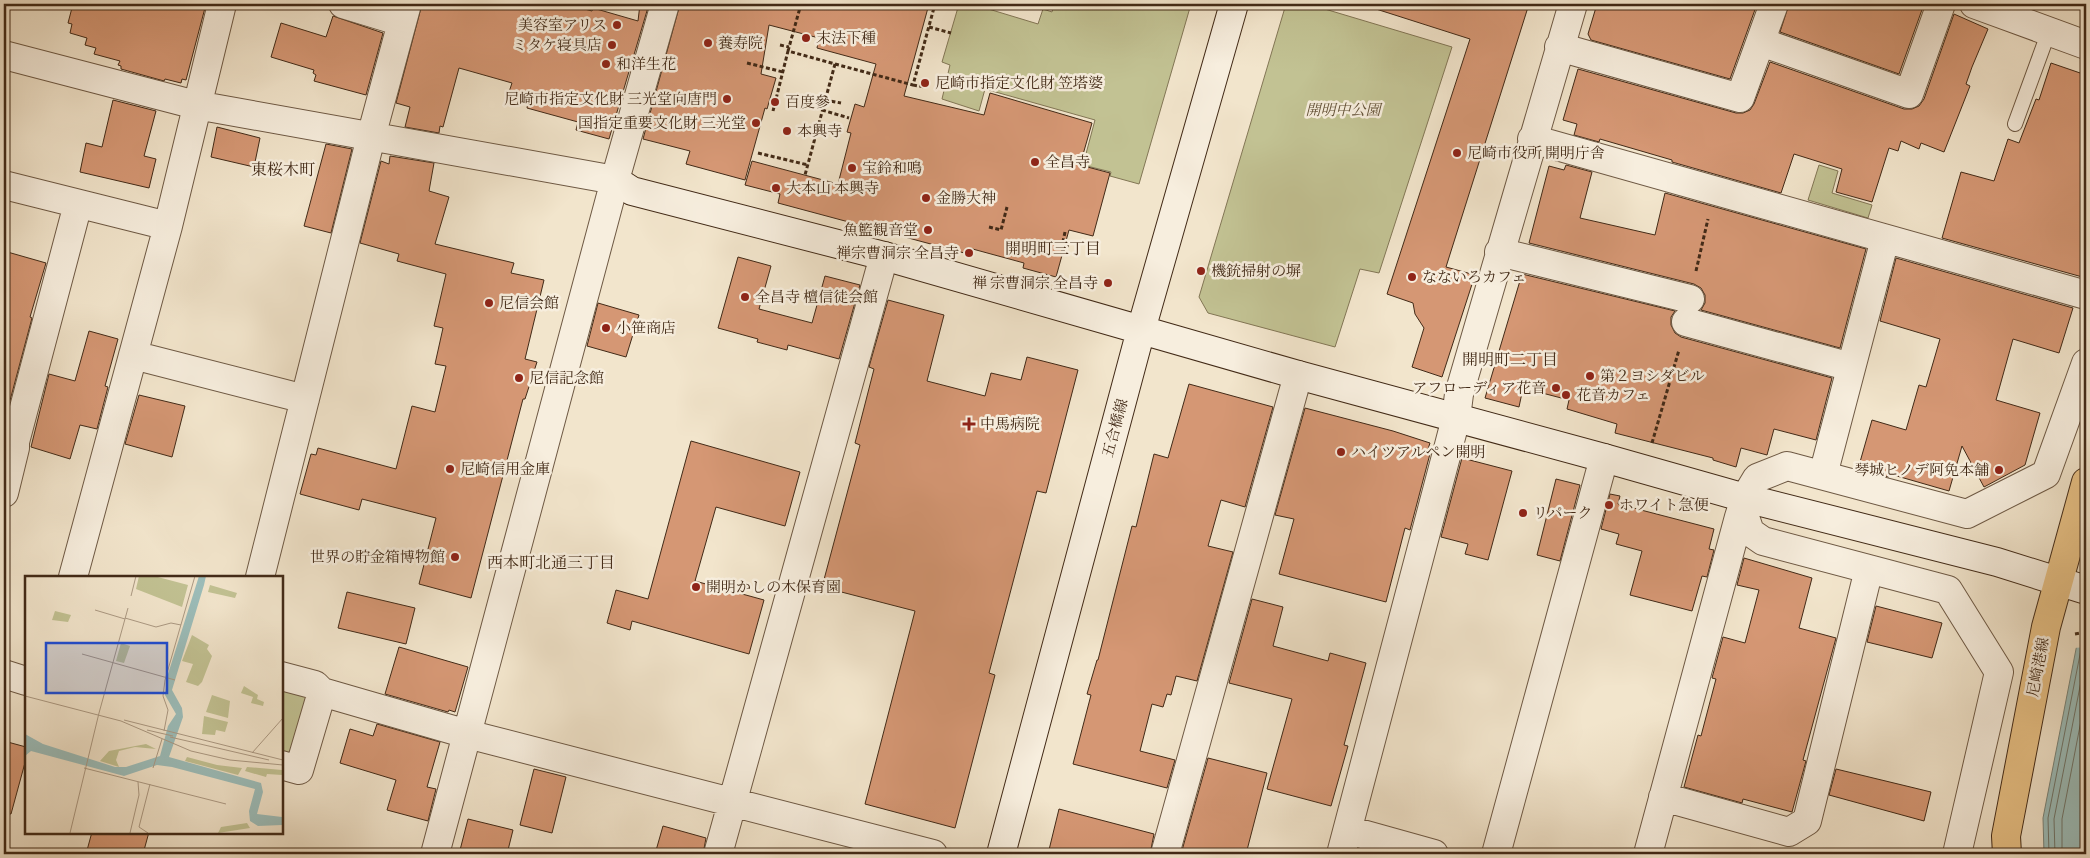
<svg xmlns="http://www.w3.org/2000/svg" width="2090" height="858" viewBox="0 0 2090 858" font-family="Vollkorn,'Noto Serif JP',serif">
<rect width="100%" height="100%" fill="#f2e5cc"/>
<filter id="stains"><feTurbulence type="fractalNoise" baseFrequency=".004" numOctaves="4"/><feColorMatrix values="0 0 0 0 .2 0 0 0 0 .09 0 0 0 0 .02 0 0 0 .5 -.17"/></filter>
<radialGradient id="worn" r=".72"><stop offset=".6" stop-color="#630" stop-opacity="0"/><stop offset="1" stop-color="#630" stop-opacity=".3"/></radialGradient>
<!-- green -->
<path fill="#c2c293" stroke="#827655" d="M959,4H972L1038,24L1043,9L1052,12L1054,4H1191L1139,184L1110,176L1111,172L1083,165L1095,120L985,89L979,111L942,99L950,65L942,62Z
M1286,4H1308L1452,47L1379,273L1360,269L1335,347L1208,313L1199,297Z
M1819,165L1838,171L1832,193L1872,205L1868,218L1808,200Z
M281,686L308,693L293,748C290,752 287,755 281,753Z"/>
<!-- water -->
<path fill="#9cbebb" stroke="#788379" d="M2086,598V854H2044L2043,818Z"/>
<!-- pier -->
<path fill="#f2e5cc" d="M2086,595V647L2074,648L2084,597Z"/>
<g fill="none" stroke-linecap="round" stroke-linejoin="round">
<!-- shore -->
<path stroke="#6f7469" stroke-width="1" d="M2049,854L2048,818L2086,624
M2055,854L2054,819L2086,656
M2062,854V819L2086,695"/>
</g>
<!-- building -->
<path fill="#d59774" stroke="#422a17" d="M73,4H206L186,80L182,79L181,83L165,79L164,81L121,69V66L118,65L120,61L94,54L96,48L85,45L87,38L70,33L72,24L68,23Z
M422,4H566L592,11L593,8L638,21L640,4H649L609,139L576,130L578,122L527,108L529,97L509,92L512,83L459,68L443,127L440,126L439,133L405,127L410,107L396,103Z
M680,4H929L904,96L984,115L990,93L1092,123L1080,165L1110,173L1093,236L1069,230L1056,277L1023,268L1024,263L969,248L968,254L778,203L780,194L745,185L752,161L838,184L851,133L847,132L855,104L864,107L876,64L817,48L819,38L769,25L761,74L776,78L767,109L765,108L745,180L686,164L690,151L643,139Z
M1377,4H1529L1446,267L1475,275L1442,377L1412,367L1424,328L1415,314L1413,303L1387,294L1470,39L1376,9Z
M1597,4H1757L1730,79L1591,40L1588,34Z
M1789,4H1924L1899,74L1780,32Z
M1954,14L1988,29L1972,67L1966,84L1970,86L1944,152L1921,143L1919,149L1901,141L1898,151L1889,148L1872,202L1836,192L1842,169L1794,154L1781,193L1672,162V160L1600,139L1599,142L1574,135L1577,124L1563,120L1578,69L1736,113H1743L1750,110L1754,104L1770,62L1904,109H1912L1919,106L1924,99Z
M333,16L383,33L366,95L314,81L316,75L313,73L314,70L271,57L281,23L326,37Z
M2051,63L2086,75V278L1942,238L1961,172L1994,181L2008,139L2019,143L2036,99L2039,100Z
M113,100L156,111L144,156L156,159L149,188L80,172L86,143L102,147Z
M217,127L260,138L254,167L211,157Z
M326,144L352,149L331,233L304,226Z
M390,156L434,163L429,191L449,197L435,244L514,263L511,273L544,280L525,359L537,362L525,399H523L471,598L419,584L436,518L362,499L359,510L300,494L311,454L316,455L318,448L396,469L412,406L435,412L446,366L435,364L443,328L434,326L446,274L397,261L399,254L360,243L381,161L389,164Z
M1566,165L1592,172L1580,218L1655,235L1665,193L1866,249L1840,348L1701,310L1705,303V295L1701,288L1694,284L1529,243L1549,166L1564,170Z
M4,251L46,263L30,317L32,318L4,423Z
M738,257L771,266L759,309L812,323L825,276L860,285L839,359L788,345L787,350L757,342L758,339L718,328Z
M1896,258L2073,308L2059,353L2013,339L1996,400L2040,413L2025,465L1984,487L1962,446L1949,491L1890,474L1889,477L1858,469L1872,420L1906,430L1919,385L1926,387L1940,339L1880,321Z
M1522,274L1675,311L1671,317V325L1675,333L1681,337L1832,378L1816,440L1774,429L1767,455L1741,448L1736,467L1713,460V458L1615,433L1617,424L1567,409L1569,400L1523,388L1519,407L1485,398Z
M888,300L944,315L927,381L985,396L991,373L1021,380L1027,357L1078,370L1046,493L1037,491L989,673L995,675L955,828L865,804L915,611L822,587L860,445L855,443L874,369L869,367Z
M598,303L639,315L626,357L587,346Z
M89,331L118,339L105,386L108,387L97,429L80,425L70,459L31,447L49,374L75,381Z
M1189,384L1273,407L1245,507L1221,500L1208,546L1233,552L1197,681L1176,676L1171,695L1167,694L1163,707L1152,704L1140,751L1175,760L1167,788L1073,764L1091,695L1087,694L1097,660H1098L1132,526L1136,527L1154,454L1168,458Z
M139,395L185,406L172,457L125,444Z
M1305,408L1393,431L1430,443L1428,449L1431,450L1410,530L1405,528L1386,602L1279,574L1294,519L1275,515Z
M691,441L800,472L785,526L716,507L695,581L764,600L749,654L632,621L630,630L607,623L616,590L648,599Z
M1462,458L1512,471L1488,560L1465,554L1468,544L1441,537Z
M1556,479L1580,485L1560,561L1537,555Z
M1610,494L1620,496L1618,504L1714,529L1709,549L1714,550L1707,577L1702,576L1692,611L1630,595L1642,551L1616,544L1619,534L1601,529Z
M1744,558L1812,578L1799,628L1836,638L1803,760L1806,761L1792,812L1743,799L1742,803L1684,787L1698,735L1701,736L1716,679L1712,678L1723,637L1745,643L1759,590L1737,585Z
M347,592L415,608L406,644L338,628Z
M1252,599L1283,607L1273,646L1328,661L1330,653L1366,663L1344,745L1348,746L1331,806L1267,789L1292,699L1229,683Z
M1876,606L1942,623L1932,658L1867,642Z
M399,647L468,667L455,712L449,710L448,712L385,694Z
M377,724L440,742L427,787L436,789L428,821L387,810L396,780L340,763L350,729L373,736Z
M4,741L26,747V759L11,814L4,813Z
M1208,758L1267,773L1246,854H1181Z
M534,769L566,777L552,833L520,825Z
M1836,769L1931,792L1924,821L1829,795Z
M1059,809L1154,834L1150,854H1048Z
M468,819L513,830L507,854H459Z
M663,826L706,838L703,854H655Z
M92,832H149L143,854H86Z"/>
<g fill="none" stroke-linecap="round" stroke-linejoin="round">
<defs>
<path id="lane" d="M2015,124L2049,31"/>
<path id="street" d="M343,4L402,22
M1974,4L2086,45
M1761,42L1909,94L1941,4
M1559,47L1740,98L1774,4
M4,55L196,105L615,180
M1532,139L2086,295
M4,185L168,226
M1499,252L1690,299
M1686,322L1851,367
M133,355L305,399
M1823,475L1885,239
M4,493L15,448V442L78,204
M1742,508L1750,532L1763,541L1948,590L1999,672L1957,854
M73,577L168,226L222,4
M260,577L371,137L407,4
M4,674L26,681
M281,676L315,685L322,692
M281,765L299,770L322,692L467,734L933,854
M1663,797L1789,832L1807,821L1869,569
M1348,830L1434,854
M435,854L615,180L665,4
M718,854L884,256
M1165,854L1298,375
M1341,854L1449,445L1456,418L1459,394L1573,4
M1496,854L1604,458
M1648,854L1739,517L1745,498L1757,478L1787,466L1967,514L2046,474L2086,363"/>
<path id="secondary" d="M615,180L632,191L884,256L1298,375L1604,458L1745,498L1997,562L2086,590
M1001,854L1141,330L1234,4"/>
<path id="primary" d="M2007,854L2006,836L2046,627L2086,482"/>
</defs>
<!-- lane casing -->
<use href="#lane" stroke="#6e5944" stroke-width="16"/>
<!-- street casing -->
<use href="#street" stroke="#6e5944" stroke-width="30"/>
<!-- secondary casing -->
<use href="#secondary" stroke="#422a17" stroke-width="30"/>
<!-- primary casing -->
<use href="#primary" stroke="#422a17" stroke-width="30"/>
<!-- path -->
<path stroke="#422a17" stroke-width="3" stroke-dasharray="4 2.5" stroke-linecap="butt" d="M783,4L800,8
M929,27L951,33
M780,45L789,47
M788,51L801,4
M747,63L783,72
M835,64L913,85L935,4
M913,85L925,87
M825,100L841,103
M822,110L849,118
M773,111L788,51L835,64L805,175
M758,153L808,165
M989,227L1001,230L1007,207
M1065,232L1061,251H1065L1069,242
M1696,271L1708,219
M1652,443L1679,350
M2075,634L2086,632"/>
<!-- lane -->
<use href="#lane" stroke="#f7eede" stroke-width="14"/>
<!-- street -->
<use href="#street" stroke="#f7eede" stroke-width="28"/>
<!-- secondary -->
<use href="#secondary" stroke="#f7eede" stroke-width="28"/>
<!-- primary -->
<use href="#primary" stroke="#e9c286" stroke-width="28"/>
</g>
<!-- markers -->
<g fill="#8f2418" stroke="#f7eede" stroke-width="2">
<circle cx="617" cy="25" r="5"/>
<circle cx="806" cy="38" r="5"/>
<circle cx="708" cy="43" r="5"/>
<circle cx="612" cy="45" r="5"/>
<circle cx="606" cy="64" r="5"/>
<circle cx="925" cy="83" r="5"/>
<circle cx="727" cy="99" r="5"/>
<circle cx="775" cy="102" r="5"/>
<circle cx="756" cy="123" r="5"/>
<circle cx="787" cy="131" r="5"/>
<circle cx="1457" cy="153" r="5"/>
<circle cx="1035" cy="162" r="5"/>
<circle cx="852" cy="168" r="5"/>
<circle cx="776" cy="188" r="5"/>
<circle cx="926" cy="198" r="5"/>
<circle cx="928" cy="230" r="5"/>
<circle cx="969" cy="253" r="5"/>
<circle cx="1201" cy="271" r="5"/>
<circle cx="1412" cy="277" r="5"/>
<circle cx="1108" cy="283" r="5"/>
<circle cx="745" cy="297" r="5"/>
<circle cx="489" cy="303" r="5"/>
<circle cx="606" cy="328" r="5"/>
<circle cx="1590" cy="376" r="5"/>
<circle cx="519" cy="378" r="5"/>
<circle cx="1556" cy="388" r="5"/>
<circle cx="1566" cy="395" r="5"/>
<path d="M966.5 416.5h5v5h5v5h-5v5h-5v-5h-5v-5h5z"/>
<circle cx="1341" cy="452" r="5"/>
<circle cx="450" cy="469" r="5"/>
<circle cx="1999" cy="470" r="5"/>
<circle cx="1609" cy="505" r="5"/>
<circle cx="1523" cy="513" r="5"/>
<circle cx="455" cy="557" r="5"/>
<circle cx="696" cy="587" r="5"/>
</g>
<g text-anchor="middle" stroke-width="5" stroke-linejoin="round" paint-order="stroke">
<!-- poi labels -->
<g font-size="15" fill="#422a17" stroke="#f7eede" text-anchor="start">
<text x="607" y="30" text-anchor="end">美容室アリス</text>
<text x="816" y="43">末法下種</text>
<text x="718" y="48">養寿院</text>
<text x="602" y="50" text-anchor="end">ミタケ寝具店</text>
<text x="616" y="69">和洋生花</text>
<text x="935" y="88">尼崎市指定文化財 笠塔婆</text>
<text x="717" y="104" text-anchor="end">尼崎市指定文化財 三光堂向唐門</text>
<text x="785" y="107">百度參</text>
<text x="746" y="128" text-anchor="end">国指定重要文化財 三光堂</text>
<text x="797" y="136">本興寺</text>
<text x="1467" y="158">尼崎市役所 開明庁舎</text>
<text x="1045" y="167">全昌寺</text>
<text x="862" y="173">宝鈴和鳴</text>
<text x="786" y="193">大本山 本興寺</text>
<text x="936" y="203">金勝大神</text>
<text x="918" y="235" text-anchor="end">魚籃観音堂</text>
<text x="959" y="258" text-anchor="end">禅宗曹洞宗 全昌寺</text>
<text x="1211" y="276">機銃掃射の塀</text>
<text x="1422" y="282">なないろカフェ</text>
<text x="1098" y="288" text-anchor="end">禅 宗曹洞宗 全昌寺</text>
<text x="755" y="302">全昌寺 檀信徒会館</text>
<text x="499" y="308">尼信会館</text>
<text x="616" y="333">小笹商店</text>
<text x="1600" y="381">第２ヨシダビル</text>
<text x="529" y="383">尼信記念館</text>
<text x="1546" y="393" text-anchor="end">アフローディア花音</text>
<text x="1576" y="400">花音カフェ</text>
<text x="980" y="429">中馬病院</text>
<text x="1351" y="457">ハイツアルペン開明</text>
<text x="460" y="474">尼崎信用金庫</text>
<text x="1989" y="475" text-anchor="end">琴城ヒノデ阿免本舗</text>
<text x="1619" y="510">ホワイト急便</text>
<text x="1533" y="518">リパーク</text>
<text x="445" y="562" text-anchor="end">世界の貯金箱博物館</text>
<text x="706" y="592">開明かしの木保育園</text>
</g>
<!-- park labels -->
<g font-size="15" font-style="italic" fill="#625036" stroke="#f7eede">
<text x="1343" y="115">開明中公園</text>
</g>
<!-- street labels -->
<g font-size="15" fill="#422a17" stroke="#f7eede">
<text transform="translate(1115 428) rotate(-75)" y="5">五合橋線</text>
<text transform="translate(2038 667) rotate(-79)" y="5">尼崎港線</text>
</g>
<!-- neighbourhood labels -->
<g font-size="16" fill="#422a17" stroke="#f7eede">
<text x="283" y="175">東桜木町</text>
<text x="1053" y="254">開明町三丁目</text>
<text x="1510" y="365">開明町二丁目</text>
<text x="551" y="568">西本町北通三丁目</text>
</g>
</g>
<!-- overview -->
<g transform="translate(25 576)">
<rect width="258" height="258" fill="#f2e5cc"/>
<path d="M114,0H129L163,9L157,31L111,13ZM185,9L212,17L210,22L183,16ZM30,35L46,39L43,46L27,44ZM167,59L184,69L182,73L187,80L177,106L173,110L161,106L168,88L157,85ZM96,67L105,70L99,87L91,85ZM219,110L233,119L232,123L239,126L238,130L226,127L228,121L216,117ZM187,119L205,125L203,142L181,136ZM179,140L203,146L200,156L191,154L190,159L177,158ZM121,168L131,173L110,171L94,175L91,184L94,191L75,185L84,175ZM162,181L192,189L217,192L213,199L160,185ZM222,191L257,194V199L242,198L241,201L220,195ZM222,247L225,252L193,257L196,251Z" fill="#c2c293"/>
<path d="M174,0H181L179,9L147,114L157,132L158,141L144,181L236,207L238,216L232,238L257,241V249L233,250L225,245L224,235L230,213L147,191L132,189L99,200L6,175L0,180V158L18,168L90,191H101L135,180L143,150L151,138L140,119L143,98Z" fill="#9cbebb"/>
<path fill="none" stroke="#ac9a84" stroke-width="1" d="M106,20L111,0M70,34L100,43M100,42L131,51L146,47L156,49M57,78L150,104M0,120L96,145L166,175L205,184L258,189M74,137L103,32M99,144L258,184M122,154L148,160M139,155L143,134L138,120L140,104L170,0M145,161L244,184M227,177L258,142M59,192L201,228M128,192L137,163M45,257L74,137M105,257L114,219L113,206M123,257L114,251L125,208"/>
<path fill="#1d4ed8" fill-opacity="0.15" stroke="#1d4ed8" stroke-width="2.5" d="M21,67H142V117H21Z"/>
<rect width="258" height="258" fill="none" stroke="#422a17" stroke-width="2.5"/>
</g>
<!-- margin -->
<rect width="2090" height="858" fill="none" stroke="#f2e5cc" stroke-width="20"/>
<rect x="5" y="5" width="2080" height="848" fill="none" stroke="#422a17" stroke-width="2.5"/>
<rect x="10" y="10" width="2070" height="838" fill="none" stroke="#422a17"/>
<rect width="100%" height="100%" filter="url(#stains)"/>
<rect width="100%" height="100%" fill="url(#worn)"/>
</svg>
